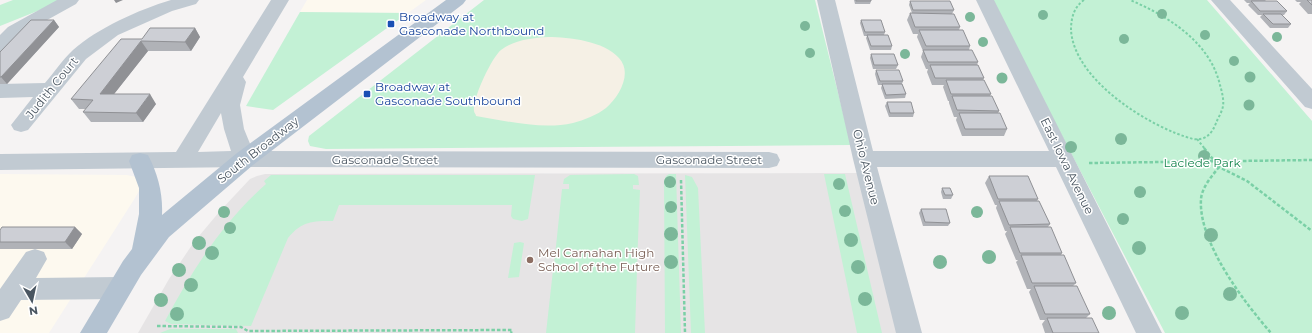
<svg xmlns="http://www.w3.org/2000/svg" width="1312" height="333" viewBox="0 0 1312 333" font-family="Montserrat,sans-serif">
<rect width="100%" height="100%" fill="#f5f3f3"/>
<!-- commercial -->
<path fill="#fdf9ef" d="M307,0H426L408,13L300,12Z
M0,174L127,175L136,177L139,181V191L135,198L49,333H0Z"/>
<!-- education -->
<path fill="#e6e4e5" d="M857,173L897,333H138L169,279L194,242L220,211L250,179L257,176L265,174Z"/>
<!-- green -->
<path fill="#c3f1d5" d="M13,0H65L0,26V5Z
M484,0H815L851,145L326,149L310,146L308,141L309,136Z
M991,0H1207L1312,121V333H1165Z
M300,12L408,13L273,110L246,106Z
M634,174L638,176L639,185H633V189L640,190L637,265H630V270H637L635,333H546L553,270L563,269V265H554L562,189H569V184H563L564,179L570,175Z
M669,174H676L681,333H665L664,181L666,176Z
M824,174H845L882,333H857Z
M271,175H535L528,219L522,221L513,219L511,216L512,205H339L333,221C312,221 302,221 288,238L251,326L171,324L165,321C193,269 222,223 266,184L264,181Z
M685,175L692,177L698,188L705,333H691Z
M520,242L524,243L519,277L508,278L514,243Z
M170,329H236L238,333H160Z"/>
<!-- sand -->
<path fill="#f5f0e5" d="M548,37C569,37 604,41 619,58C633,73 619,97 606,108C597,115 584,120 573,123C542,130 507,121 476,116C476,114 474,113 474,111C472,99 492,57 501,50C514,40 532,38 548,37Z"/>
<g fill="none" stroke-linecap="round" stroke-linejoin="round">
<!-- path-far1 -->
<path stroke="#7ad0a6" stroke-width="2" stroke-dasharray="2.5 2" stroke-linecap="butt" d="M1084,0C1074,7 1071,18 1071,30C1074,80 1149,127 1193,139C1205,141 1212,134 1216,123C1218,118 1222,112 1223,106C1224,100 1222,92 1220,85C1210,42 1168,16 1130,0
M1197,139L1205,149"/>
<!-- path -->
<path stroke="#7ad0a6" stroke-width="2.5" stroke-dasharray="3.5 2" stroke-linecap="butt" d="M1204,148L1219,167L1247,181L1312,231
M1089,163L1312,160
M1219,167C1212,176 1202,187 1201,199C1198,242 1244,302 1271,333
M681,180L685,333
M157,326L241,327L248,331L512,330L511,333"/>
<!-- minor -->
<path fill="#c1cad2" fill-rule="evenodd" d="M57,0H79L76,4L20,35L7,50L0,52V35L8,27Z
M171,0H199L196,4L172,11L118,35L86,59L28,130L21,132L14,130L11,125L33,97L0,98V84L45,83C54,73 62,60 73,50C98,28 138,10 171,0Z
M271,0H289L243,77L246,82L240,105L244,129L253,151L769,152L777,154L780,160L777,166L769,168L245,167L0,170V154L176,152ZM221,113L224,129L231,151L198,152Z
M817,0H835L873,151H1049L976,0H994L1162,333H1136L1056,167H877L922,333H896L853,159Z
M1211,0H1230L1312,89V109L1305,107Z
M35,249L44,252L47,259L36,278L119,277L128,280L132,288L128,296L119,299L21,300L9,318L0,321V289L26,252Z"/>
<!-- major -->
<path fill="#b3c2d1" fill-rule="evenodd" d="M446,0H466L463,4L253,165L169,237L141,275L107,333H80L123,261L132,249L139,214V188L129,161L132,155L140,153L148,155C158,174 163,194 162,215L237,153Z"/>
</g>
<!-- trees -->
<g fill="#7bb799">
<circle cx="1162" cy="14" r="5"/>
<circle cx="1043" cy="15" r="5"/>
<circle cx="970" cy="17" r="5"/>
<circle cx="805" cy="26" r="5"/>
<circle cx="1205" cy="35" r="5"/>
<circle cx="1277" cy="37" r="5"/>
<circle cx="1124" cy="39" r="5"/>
<circle cx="983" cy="42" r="5"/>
<circle cx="810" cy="53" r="5"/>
<circle cx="905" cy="54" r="5"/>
<circle cx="1234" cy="61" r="5"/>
<circle cx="1250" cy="77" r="5.5"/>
<circle cx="1002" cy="78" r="5.5"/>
<circle cx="1249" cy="105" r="5.5"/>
<circle cx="1121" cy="139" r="6"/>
<circle cx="1071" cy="147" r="6"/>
<circle cx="1204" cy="156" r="6"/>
<circle cx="670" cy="182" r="6"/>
<circle cx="839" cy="184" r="6"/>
<circle cx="1140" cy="192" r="6"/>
<circle cx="671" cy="207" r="6"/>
<circle cx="845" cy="211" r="6"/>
<circle cx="224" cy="212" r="6"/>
<circle cx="977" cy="212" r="6"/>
<circle cx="1123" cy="219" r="6"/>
<circle cx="230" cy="228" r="6"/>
<circle cx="671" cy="234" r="7"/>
<circle cx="1211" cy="235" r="7"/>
<circle cx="851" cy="240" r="7"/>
<circle cx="199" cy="243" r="7"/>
<circle cx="1139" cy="248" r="7"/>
<circle cx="212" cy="253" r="7"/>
<circle cx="989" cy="257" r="7"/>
<circle cx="671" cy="262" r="7"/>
<circle cx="940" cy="262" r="7"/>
<circle cx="858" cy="267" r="7"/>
<circle cx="179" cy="270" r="7"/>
<circle cx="191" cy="285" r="7"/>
<circle cx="1230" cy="294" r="7"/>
<circle cx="865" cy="299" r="7"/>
<circle cx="161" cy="300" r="7"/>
<circle cx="1109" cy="313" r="7"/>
<circle cx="1182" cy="313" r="7"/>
<circle cx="177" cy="314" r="7"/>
</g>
<!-- wall -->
<path fill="#b0b2b7" d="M854,0H871V1L870,4H855Z
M1244,0H1266L1265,1L1287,11L1284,15H1282L1291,24L1288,28H1270L1260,17L1262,15H1258L1248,5L1250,3H1247Z
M1295,0H1312V14H1308L1299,4L1301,2H1297Z
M910,1L954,10L952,14L960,27L959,30L970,46L969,50L978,62L977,65L984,78L983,80L991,94L990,96L999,111L998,113L1007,129L1004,136H962L956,120L957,117H954L949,103V101H948L943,87L944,85H932L927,72L928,69H926L921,57L923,51L917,37L918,34H913L907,20L910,13H912L909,5Z
M54,20L59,27L7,84H0V52Z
M861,20L885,32L884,35L892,46L891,50H870L866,38L867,36H864L860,23Z
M195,28L200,37L191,51H148L114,94L156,104L143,122H91L83,112L86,109H79L71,99L142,39Z
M871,54L898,65L896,69H873L870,58Z
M876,70L903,81L902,84L906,94L905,98L885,99L881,88L882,85H878L875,74Z
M887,102L914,113L913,117H889L885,106Z
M989,176L1038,199L1037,201L1050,224L1048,227L1062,253L1061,255L1076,283L1073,286L1090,314L1086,318L1099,333H1045L1042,324L1045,320H1040L1029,292L1031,289H1027L1016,262L1018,260H1016L1005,234L1007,231H1005L996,208L997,205H995L985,183Z
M942,188L953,195L951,199H943L941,192Z
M921,209L950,223L948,226H923L919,213Z
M75,227L82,234L72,249H0V230Z"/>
<!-- shaded-wall -->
<path fill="#909195" d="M114,0H123L116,3Z
M54,20L59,27L7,84L1,77Z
M195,28L200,37L191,51L185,42Z
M141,41L148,51L107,103L100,94Z
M150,94L156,104L143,122L136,113Z
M75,227L82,234L72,249L65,242Z"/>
<!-- building -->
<path fill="#cdcfd5" stroke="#909195" d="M856,0H871V1H856Z
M1307,0H1312V5Z
M910,1H950L954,10H913Z
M1251,1H1277L1287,11H1260Z
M910,13L954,14L960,27H915Z
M1263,14H1281L1291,24H1273Z
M31,20H54L1,77H0V52Z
M861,20H881L885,32H865Z
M150,28H195L185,42L141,41L100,94H150L136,113L83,112L93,100L71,99L121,39H142Z
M919,30H963L970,46H926Z
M867,35H888L892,46H871Z
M923,50H972L978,62H928Z
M871,54H894L898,65H874Z
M930,65H978L984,78H935Z
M876,70H899L903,81H880Z
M946,80H984L991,94H951Z
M882,84H902L906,94L886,95Z
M952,96H992L999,111L957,110Z
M887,102H911L914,113H890Z
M959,113H1000L1007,129H965Z
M989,176H1028L1038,199H998Z
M942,188H950L953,195H945Z
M999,201H1039L1050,224L1009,225Z
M921,209H946L950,223L925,222Z
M2,227H75L65,242H0V230Z
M1010,227H1051L1062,253H1020Z
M1021,255H1064L1076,283H1032Z
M1034,286H1077L1090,314H1045Z
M1047,318H1092L1099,333H1053Z"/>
<!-- markers -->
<g fill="#1a4fb4" stroke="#fff" stroke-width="1.5">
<rect x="387" y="20" width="8" height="8" rx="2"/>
<rect x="363" y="90" width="8" height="8" rx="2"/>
</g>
<circle fill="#8d6e63" stroke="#fff" stroke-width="1.5" cx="530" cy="260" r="4"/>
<g text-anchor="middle" stroke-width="3" stroke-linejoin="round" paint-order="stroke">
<!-- transit labels -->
<g font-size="12" fill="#164399" stroke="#fff" text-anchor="start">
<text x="399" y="21">Broadway at<tspan x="399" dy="14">Gasconade Northbound</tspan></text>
<text x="375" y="91">Broadway at<tspan x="375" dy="14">Gasconade Southbound</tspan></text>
</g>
<!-- street labels -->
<g font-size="12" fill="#4a5661" stroke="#fff">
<text transform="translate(52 88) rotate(-51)" y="4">Judith Court</text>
<text transform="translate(258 150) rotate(-38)" y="4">South Broadway</text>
<text x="385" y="164">Gasconade Street</text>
<text x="709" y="164">Gasconade Street</text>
<text transform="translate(1067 166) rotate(64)" y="4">East Iowa Avenue</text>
<text transform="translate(866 167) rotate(76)" y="4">Ohio Avenue</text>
</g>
<!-- park labels -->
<g font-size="12" fill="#17864f" stroke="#fff">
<text x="1202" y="167">Laclede Park</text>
</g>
<!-- education labels -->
<g font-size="12" fill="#785e54" stroke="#fff" text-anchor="start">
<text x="538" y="257">Mel Carnahan High<tspan x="538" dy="14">School of the Future</tspan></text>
</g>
</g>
<!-- north arrow -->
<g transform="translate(32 301) rotate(171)" stroke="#ffffff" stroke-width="3" paint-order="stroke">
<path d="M0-3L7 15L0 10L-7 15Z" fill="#4a5661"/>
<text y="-6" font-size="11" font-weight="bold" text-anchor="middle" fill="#4a5661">N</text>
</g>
</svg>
